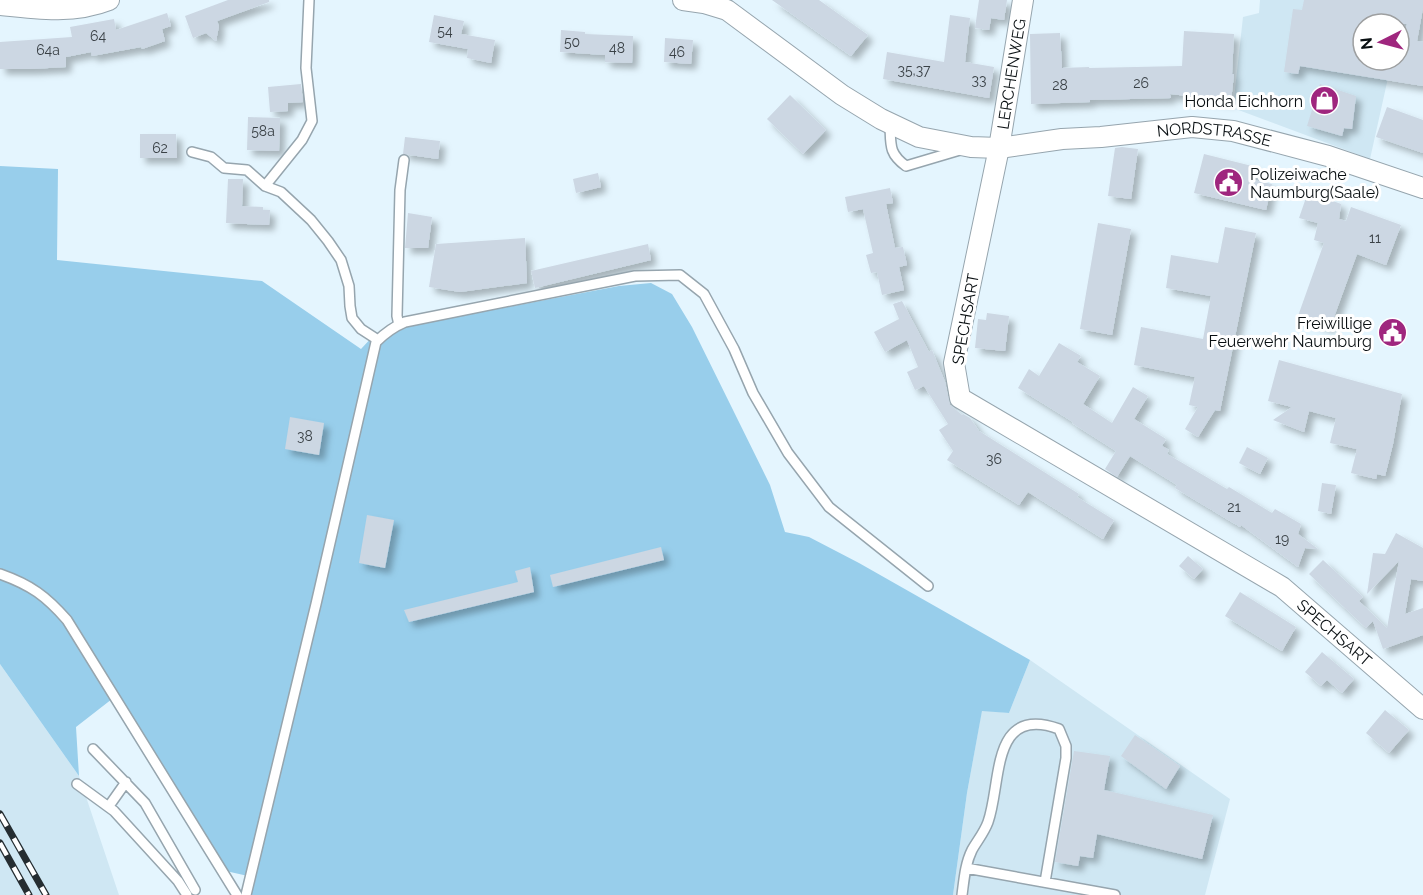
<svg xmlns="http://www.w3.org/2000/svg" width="1423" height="895" viewBox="0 0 1423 895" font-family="Raleway,sans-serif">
<defs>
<filter id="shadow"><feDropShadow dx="5.5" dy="5.5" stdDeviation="3" flood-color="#0004"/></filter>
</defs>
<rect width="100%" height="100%" fill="#e4f5fe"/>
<!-- built -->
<path fill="#cfe7f3" d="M1260,0H1341L1363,43V60H1392L1370,159L1233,108L1243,17L1259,13Z
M1030,660L1230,799L1205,895H953L967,793L982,710L1009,713Z
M0,664L79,776L119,895H0Z"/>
<!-- green -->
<path fill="#98ceeb" d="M0,166L58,169L57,260L262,281L361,349L375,334L401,327L619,286L651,283L672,294L692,327L770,485L785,532L809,537L859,563L1030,660L1009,713L982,711L967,793L953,895H244L248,876L217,869L112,699L76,727L79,776L0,664Z"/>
<!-- building -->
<path fill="#ccd7e3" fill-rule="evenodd" filter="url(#shadow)" d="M228,0H269V2L217,21L219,26L216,41L206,33L193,38L185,16Z
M772,0H819L868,35L851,56Z
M979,0H1007L1004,20L991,18L989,30L975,28Z
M1304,0H1423V8L1417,41L1423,42V86L1300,66L1298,74L1284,72L1293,9L1302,10ZM1363,24H1407L1400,60H1361L1363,49Z
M167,13L171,26L162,29L165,41L142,49L141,47L92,56L91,52L66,57V67L31,69H0V42L72,37L70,27L114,19L116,30Z
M434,15L464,21L461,34L495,40L491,63L467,58L468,49L429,42Z
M950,15L970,18L965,62L994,67L989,98L883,79L887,52L944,62Z
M561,30L585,32V34L633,36L632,63L605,62V55L560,52Z
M1184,31L1234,34L1232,74H1234L1231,101L1170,94L1171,98L1090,100V102L1031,104L1030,34L1060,33L1062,68L1089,67V68L1182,66Z
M665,38L693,40L691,64L664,62Z
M301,84L303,102L288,103V111L270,112L268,87Z
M1320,84L1356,96L1352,129L1344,128L1342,136L1307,126Z
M790,95L826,130L803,154L767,119Z
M1387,107L1423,120V153L1376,137Z
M248,117L280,118L279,151L247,150Z
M140,134H176L177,158H140Z
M405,137L440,141L438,159L403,154Z
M1122,147L1138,149L1131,199L1108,196L1115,148Z
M1204,154L1256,167L1253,180L1272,184L1266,210L1194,193Z
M598,173L601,187L576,193L573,179Z
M228,179H243L242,206L263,207V210H270L269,225L226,223Z
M890,188L893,203L886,204L895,248L903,247L907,265L899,267L904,290L882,295L877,272L871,273L866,255L873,253L863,209L848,212L845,197Z
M1308,192L1341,204L1339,219L1346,221L1351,207L1401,225L1386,265L1357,254L1330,328L1298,316L1324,243L1314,240L1318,223L1299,218Z
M408,213L432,217L428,248H405Z
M1098,223L1131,229L1112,335L1080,329Z
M1225,227L1256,233L1220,411L1215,410L1198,437L1185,429L1198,407L1189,405L1195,377L1134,365L1141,327L1203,339L1211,296L1166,288L1171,255L1218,263Z
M525,238L527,283L460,292L429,287L436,244Z
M648,244L651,260L535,288L531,271Z
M902,301L929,352L932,350L945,382L950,405L962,415L963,414L970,418L979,431L1079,494L1077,497L1114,520L1103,539L1028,492L1019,505L947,460L953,451L939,430L948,424L924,386L915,390L907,372L918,367L907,340L885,352L874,332L899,319L893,304Z
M987,313L1009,316L1005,351L975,348L978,319L986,320Z
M1059,343L1081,356L1077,362L1100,376L1083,404L1112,423L1133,387L1148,396L1134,419L1166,439L1162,446L1169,450L1167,454L1227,489L1229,487L1272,513L1275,509L1301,524L1298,534L1318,549L1305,548L1298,567L1241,525L1240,527L1175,488L1177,485L1130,456L1117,477L1105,469L1116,451L1072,423L1073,422L1018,388L1029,369L1039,376Z
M1279,360L1402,394L1393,444L1385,476L1377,474L1376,479L1351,473L1357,449L1330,443L1336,418L1309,411L1304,432L1273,420L1292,407L1268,401Z
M290,417L324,423L319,455L285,449Z
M1247,447L1268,458L1260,474L1239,463Z
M1322,483L1336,485L1331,514L1318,511Z
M367,515L394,520L385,568L359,563Z
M1396,533L1423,548V581L1411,579L1405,614L1423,608V635L1383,649L1373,621L1366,628L1309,574L1323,560L1363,597L1359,601L1387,628L1399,561L1367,594L1373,553L1385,554Z
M661,547L664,560L553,587L550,575Z
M1188,556L1203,569L1194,579L1179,566Z
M530,567L534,592L409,622L404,610L518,582L515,571Z
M1240,592L1296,627L1282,651L1225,616Z
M1322,652L1354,679L1342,693L1327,680L1321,686L1305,672Z
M1385,710L1409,730L1389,753L1366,733Z
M1135,735L1180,766L1166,789L1121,756Z
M1074,751L1110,756L1104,790L1213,815L1202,859L1097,834L1093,858L1080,856L1078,866L1055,862Z"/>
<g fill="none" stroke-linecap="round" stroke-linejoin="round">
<defs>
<path id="lane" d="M309,0L306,68L312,121L302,140L265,186L281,192L311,220L328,241L341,260L349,286L350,306L352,318L361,329L378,340
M890,124C891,144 888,153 906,166L960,150
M192,152L211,157L224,168L247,170L265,186
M399,325L397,316L400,190L404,160
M0,574C31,585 46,596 67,620L237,895
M93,749L145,803L195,890
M77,784L114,811L178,881L187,895
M109,806L126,782
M966,868L1115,895
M246,895L316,604L376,342C385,333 393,327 405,322L635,276L680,275L704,294L734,349L753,393L788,453L829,507L928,586
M962,895C964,880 965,864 972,850C977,841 984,833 988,822C1002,783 990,704 1059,729L1066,746V758L1045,882"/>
<g id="street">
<path id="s1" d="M683,0L704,3L727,10L842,95L881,119L919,137L971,147L999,148L1062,139L1101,137L1192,127L1233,131L1328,156L1423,188"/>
<path id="s2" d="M1023,0L999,148L954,363L960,398L1282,587L1423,709"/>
<path d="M0,5C37,9 74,14 109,0"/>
</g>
</defs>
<!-- lane casing -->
<use href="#lane" stroke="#96a5ae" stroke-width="12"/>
<!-- street casing -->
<use href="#street" stroke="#96a5ae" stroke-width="22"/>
<!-- lane -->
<use href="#lane" stroke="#fff" stroke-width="9"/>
<!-- street -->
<use href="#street" stroke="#fff" stroke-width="20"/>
<defs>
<path id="rail" d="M0,814L46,895
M0,843L29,895"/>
</defs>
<!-- rail casing -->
<use href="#rail" stroke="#252d31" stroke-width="7"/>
<!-- rail -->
<use href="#rail" stroke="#fff" stroke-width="4.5" stroke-dasharray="14" stroke-linecap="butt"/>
</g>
<!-- icons -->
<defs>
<symbol id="shop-disc" viewBox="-11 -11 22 22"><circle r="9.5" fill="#9f267e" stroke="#fff"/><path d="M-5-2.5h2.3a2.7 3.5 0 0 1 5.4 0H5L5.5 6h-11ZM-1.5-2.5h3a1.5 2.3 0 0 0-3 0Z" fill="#fff"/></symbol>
<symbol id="civic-disc" viewBox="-11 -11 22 22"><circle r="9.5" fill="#9f267e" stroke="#fff"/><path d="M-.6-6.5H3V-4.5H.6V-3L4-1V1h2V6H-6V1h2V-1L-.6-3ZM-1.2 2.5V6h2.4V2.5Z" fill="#fff"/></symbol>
</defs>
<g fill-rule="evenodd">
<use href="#shop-disc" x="1308" y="84" width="33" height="33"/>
<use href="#civic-disc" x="1212" y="166" width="33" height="33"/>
<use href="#civic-disc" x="1376" y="316" width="33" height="33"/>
</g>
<g text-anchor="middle" stroke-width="6" stroke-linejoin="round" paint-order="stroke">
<!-- number labels -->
<g font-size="14" fill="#3a4146">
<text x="445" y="36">54</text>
<text x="98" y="41">64</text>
<text x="572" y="47">50</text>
<text x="617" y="53">48</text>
<text x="48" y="55">64a</text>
<text x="677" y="57">46</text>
<text x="914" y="75">35,37</text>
<text x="979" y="85">33</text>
<text x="1141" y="88">26</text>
<text x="1060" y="90">28</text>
<text x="263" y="136">58a</text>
<text x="160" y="153">62</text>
<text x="1375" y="243">11</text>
<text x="305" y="441">38</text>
<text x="994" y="464">36</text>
<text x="1234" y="512">21</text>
<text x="1282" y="544">19</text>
</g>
<!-- street labels -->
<g font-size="16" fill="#090f12" stroke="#fff">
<text transform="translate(1011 74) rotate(-81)" y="6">LERCHENWEG</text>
<text dy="6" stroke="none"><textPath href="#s1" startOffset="574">NORDSTRASSE</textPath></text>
<text transform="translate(965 319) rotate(-80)" y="6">SPECHSART</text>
<text dy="6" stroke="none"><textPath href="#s2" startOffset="848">SPECHSART</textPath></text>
</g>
<!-- poi labels -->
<g font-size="16" fill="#090f12" stroke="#fff" text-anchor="end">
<text x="1303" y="107">Honda Eichhorn</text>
<text x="1250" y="180" text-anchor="start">Polizeiwache<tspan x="1250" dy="18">Naumburg(Saale)</tspan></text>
<text x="1372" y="329">Freiwillige<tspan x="1372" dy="18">Feuerwehr Naumburg</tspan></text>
</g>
</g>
<!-- north arrow -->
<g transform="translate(1381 42) rotate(264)"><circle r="28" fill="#ffffff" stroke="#9d9fa0" stroke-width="1.5"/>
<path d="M0-4.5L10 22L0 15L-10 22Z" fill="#9f267e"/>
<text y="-9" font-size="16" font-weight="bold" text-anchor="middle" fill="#090f12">N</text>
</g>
</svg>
